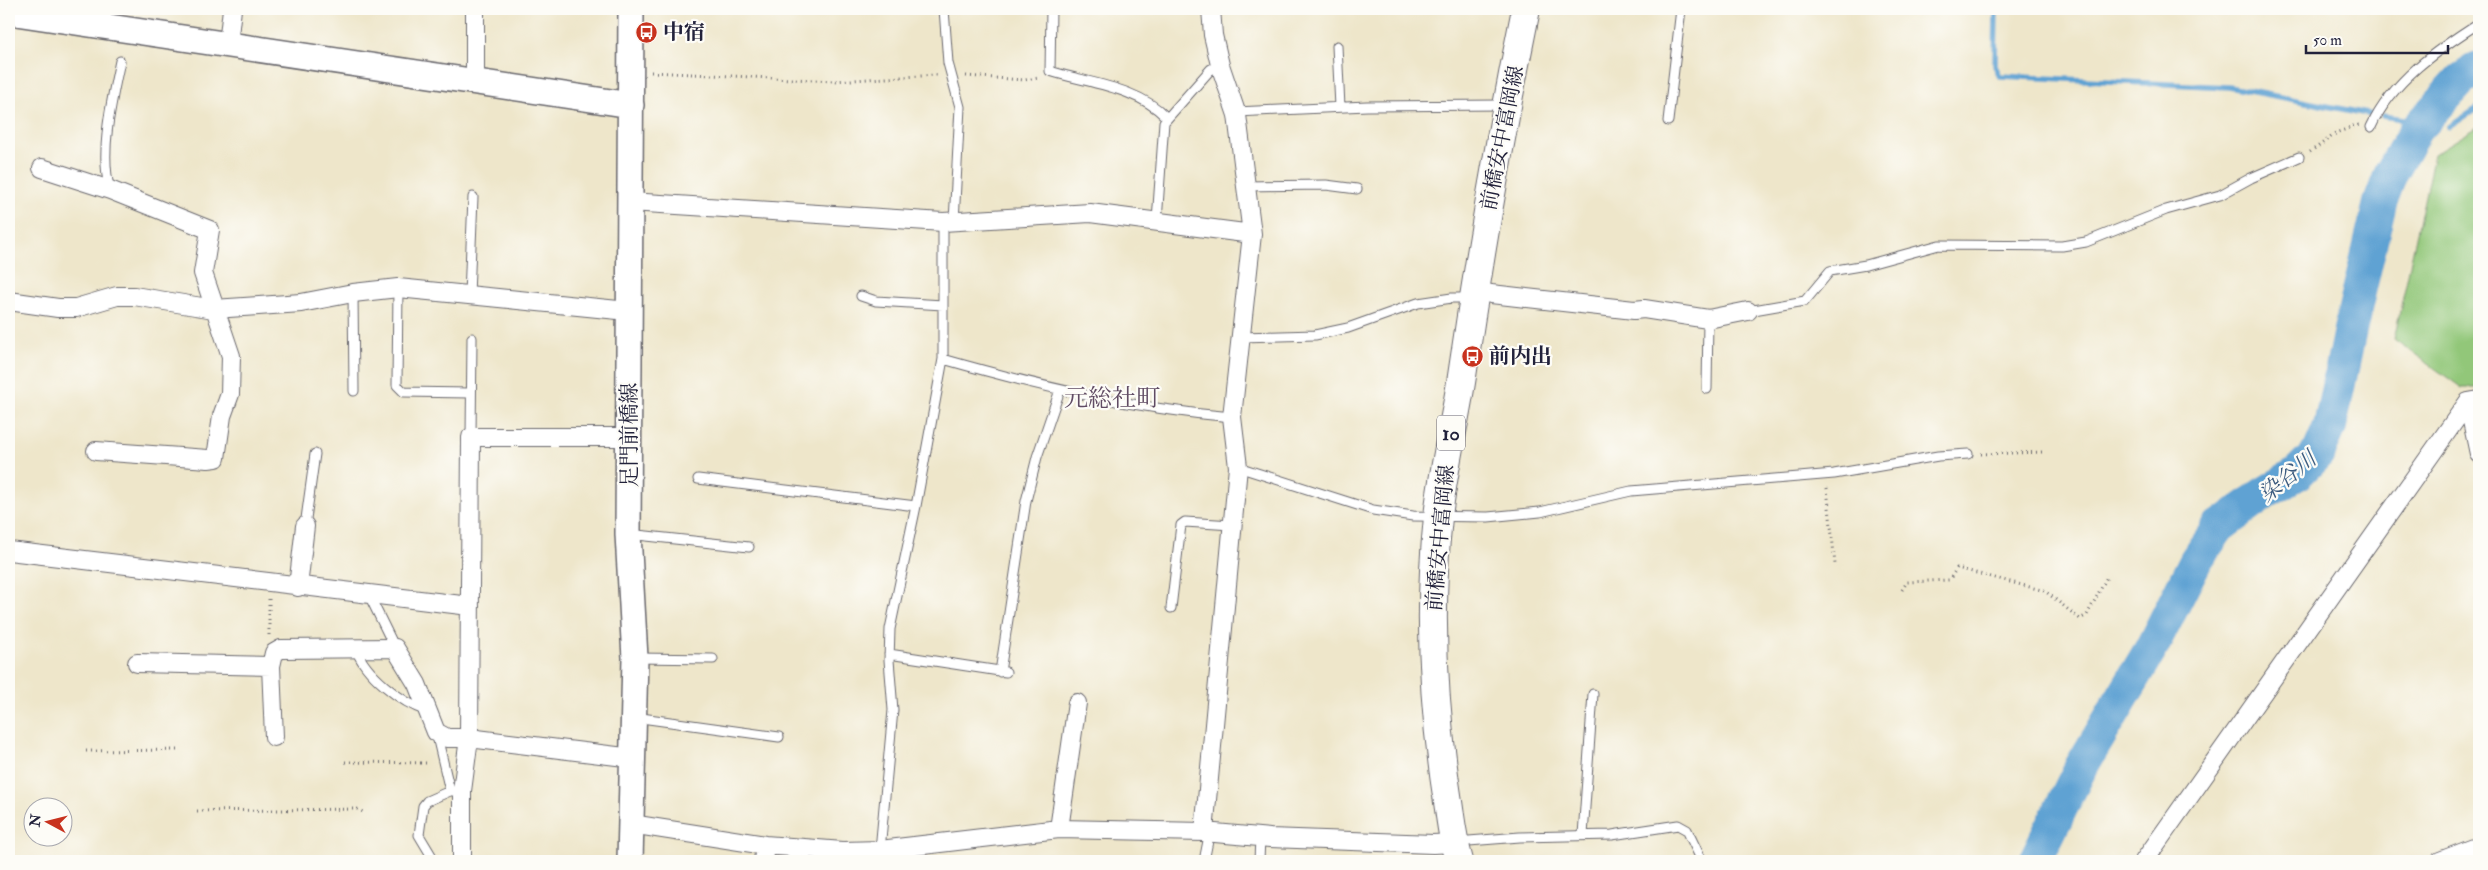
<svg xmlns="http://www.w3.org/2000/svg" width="2488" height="870" viewBox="0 0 2488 870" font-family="'IM FELL Double Pica','Noto Serif JP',serif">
<rect width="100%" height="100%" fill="#fdfcf7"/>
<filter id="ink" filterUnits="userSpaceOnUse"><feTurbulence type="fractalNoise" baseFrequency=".02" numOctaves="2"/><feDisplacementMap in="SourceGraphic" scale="10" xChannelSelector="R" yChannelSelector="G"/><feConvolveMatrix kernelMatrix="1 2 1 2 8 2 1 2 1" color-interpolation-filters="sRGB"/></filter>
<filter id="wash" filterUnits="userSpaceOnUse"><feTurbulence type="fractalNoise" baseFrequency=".0096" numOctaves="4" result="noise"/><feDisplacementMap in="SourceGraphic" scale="20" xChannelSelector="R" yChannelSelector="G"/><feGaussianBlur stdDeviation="1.12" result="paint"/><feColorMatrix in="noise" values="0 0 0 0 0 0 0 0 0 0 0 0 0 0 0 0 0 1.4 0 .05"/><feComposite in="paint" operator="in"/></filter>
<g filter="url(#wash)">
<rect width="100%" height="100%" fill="#eee6ca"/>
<!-- green -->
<path fill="#92c779" stroke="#5a745a" d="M2479,126V388H2462L2394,339L2434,154Z"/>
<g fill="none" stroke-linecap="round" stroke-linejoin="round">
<!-- stream -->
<path stroke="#5ea2d3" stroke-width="5.5" d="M1996,9L1995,66L2000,76L2229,87L2373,115
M2383,116L2435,124
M2449,127L2479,107"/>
<!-- river -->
<path stroke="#5ea2d3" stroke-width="34" d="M2035,861L2081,767L2151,649L2196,560L2219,527L2265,493L2297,474L2319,452L2330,426L2350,330L2380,203L2391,173L2416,129L2462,79L2479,68"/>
</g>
</g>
<g filter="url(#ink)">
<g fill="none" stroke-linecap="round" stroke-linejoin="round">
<defs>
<path id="lane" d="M944,9L948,63L960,107L954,222
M1051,9L1050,71C1087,83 1138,87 1166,117
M1337,46L1340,107
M1236,112L1367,106L1503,105
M1668,121L1681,9
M2371,127C2392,81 2438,49 2479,23
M1246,186L1326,185L1357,189
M110,190C99,153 112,99 120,61
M1157,221L1164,122L1211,69L1220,65
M398,288L397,385L404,392L470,393
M353,293L354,391
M469,295L473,197
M861,296L876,301L943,305
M1748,311L1805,301L1830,271L1866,265L1939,245L2062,246L2086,242L2166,210L2220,195L2251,178L2299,157
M1241,337L1315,335L1348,328L1418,303L1452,298H1470
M943,359C1037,386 1134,409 1232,417
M1707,389L1708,319
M471,437L472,338
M1238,467L1373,510L1413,516L1488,517L1540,512L1631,491L1834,474L1938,456L1968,454
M698,479L916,506
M305,526L315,454
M628,534L749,547
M369,595L395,648
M1171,608L1181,525L1185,522L1232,525
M356,649C365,674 401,703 427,711
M889,654L1006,672
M636,658L713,659
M1000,672L1026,501L1037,457L1060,390
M634,717L779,737
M436,732L450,791
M1583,835L1593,694
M1456,842L1520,837L1612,835L1678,825L1687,830L1702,861
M880,850L893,710L889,660L890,629L916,506L943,359V222
M430,861L431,855L419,835L423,806L427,801L450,791H462
M1204,861L1208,841L1204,832
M1259,861L1260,837"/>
<path id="street" d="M228,44L232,9
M475,81V9
M42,168L110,190L210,230L203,273L231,356L230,394L222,416L216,458L208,459L96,451
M630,202L943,222L1090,213L1252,234
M1474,290L1491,294L1634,310L1644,309L1708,319L1748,311
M9,301L58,308H76L117,296H134L214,309L301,303L353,293L398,288L618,310L629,309
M2468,402L2479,454
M9,551L470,606
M298,587L305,526
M137,663L271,666L274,653L281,649L395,648L417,684L436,732L447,738H469L633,758
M271,666L274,737
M631,824L765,845L843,851L880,850L1059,829L1204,832L1270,838L1433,844L1454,843
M1059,829L1077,703
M1204,832L1238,467L1232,417L1252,234L1237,115L1220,65L1213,35L1211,9
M462,861V791L469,738L471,437H629
M763,861L765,845
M2144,861L2468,402L2479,400
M2440,861L2479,846"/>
<path id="secondary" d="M9,12L631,105
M630,861L635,658L628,534L631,9"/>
<path id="primary" d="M1459,861C1453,841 1451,822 1448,802C1433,707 1428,613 1438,517C1443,469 1455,423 1462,376C1480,253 1501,131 1526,9"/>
</defs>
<!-- lane casing -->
<use href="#lane" stroke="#69676d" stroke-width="11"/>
<!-- street casing -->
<use href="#street" stroke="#69676d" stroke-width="20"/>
<!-- secondary casing -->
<use href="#secondary" stroke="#69676d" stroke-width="28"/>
<!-- primary casing -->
<use href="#primary" stroke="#69676d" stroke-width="30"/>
<!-- path -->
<path stroke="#69676d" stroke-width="3" stroke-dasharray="1 4" stroke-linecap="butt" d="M651,72L834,81L937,75
M966,76L1024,80L1039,78
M2310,152L2338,132L2359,125
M1981,454L2044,452
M1827,488L1835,564
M1902,590L1907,582L1949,580L1957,568L2045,591L2080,619L2087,615L2107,577
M269,635V599
M86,751L181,750
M345,762L430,763
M197,811L357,809L363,812"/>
<!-- lane -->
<use href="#lane" stroke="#fff" stroke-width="9"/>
<!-- street -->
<use href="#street" stroke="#fff" stroke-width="18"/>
<!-- secondary -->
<use href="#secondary" stroke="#fff" stroke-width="25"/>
<!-- primary -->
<use href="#primary" stroke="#fff" stroke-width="28"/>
</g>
</g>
<!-- icons -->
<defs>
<symbol id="bus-disc" viewBox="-11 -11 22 22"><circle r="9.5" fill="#c8321e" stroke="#fdfcf7"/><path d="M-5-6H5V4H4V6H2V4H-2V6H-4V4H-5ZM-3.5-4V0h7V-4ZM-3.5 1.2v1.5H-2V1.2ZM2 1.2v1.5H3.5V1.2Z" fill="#fff"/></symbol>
</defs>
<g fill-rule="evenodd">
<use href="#bus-disc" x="634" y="20" width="25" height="25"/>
<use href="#bus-disc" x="1460" y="344" width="25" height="25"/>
</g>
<g text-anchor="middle" stroke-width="4.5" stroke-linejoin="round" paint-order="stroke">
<!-- shield labels -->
<rect fill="#fdfcf7" stroke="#646373" stroke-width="1" x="1437" y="415.5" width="28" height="35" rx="4"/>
<g font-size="20" font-weight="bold" fill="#22223b">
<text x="1451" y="440">10</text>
</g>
<!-- poi labels -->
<g font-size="21" font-weight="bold" fill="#22223b" stroke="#fdfcf7" text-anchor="start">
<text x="663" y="39">中宿</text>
<text x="1489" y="363">前内出</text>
</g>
<!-- street labels -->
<g font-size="21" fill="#22223b" stroke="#fdfcf7">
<text transform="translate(1502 138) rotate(-79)" y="7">前橋安中富岡線</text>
<text transform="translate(629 435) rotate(-90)" y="7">足門前橋線</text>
<text transform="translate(1440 538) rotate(-85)" y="7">前橋安中富岡線</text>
</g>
<!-- water labels -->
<g font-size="22" font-style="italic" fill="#3d5c7f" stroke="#fdfcf7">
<text transform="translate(2287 476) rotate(-39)" y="8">染谷川</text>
</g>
<!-- quarter labels -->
<g font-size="24" fill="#614c64" stroke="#fdfcf7">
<text x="1112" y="406">元総社町</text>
</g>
</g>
<!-- margin -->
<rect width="2488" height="870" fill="none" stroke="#fdfcf7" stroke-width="30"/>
<!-- north arrow -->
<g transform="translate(48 822) rotate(277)"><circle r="24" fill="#fdfcf7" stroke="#a5a5ac"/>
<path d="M0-4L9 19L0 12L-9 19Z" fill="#c8321e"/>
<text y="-8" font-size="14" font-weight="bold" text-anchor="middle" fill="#22223b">N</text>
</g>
<!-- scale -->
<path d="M2306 45v8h142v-8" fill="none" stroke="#22223b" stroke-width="2.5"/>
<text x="2313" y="45" font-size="15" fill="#22223b" stroke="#fdfcf7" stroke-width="4" paint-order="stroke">50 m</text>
</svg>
